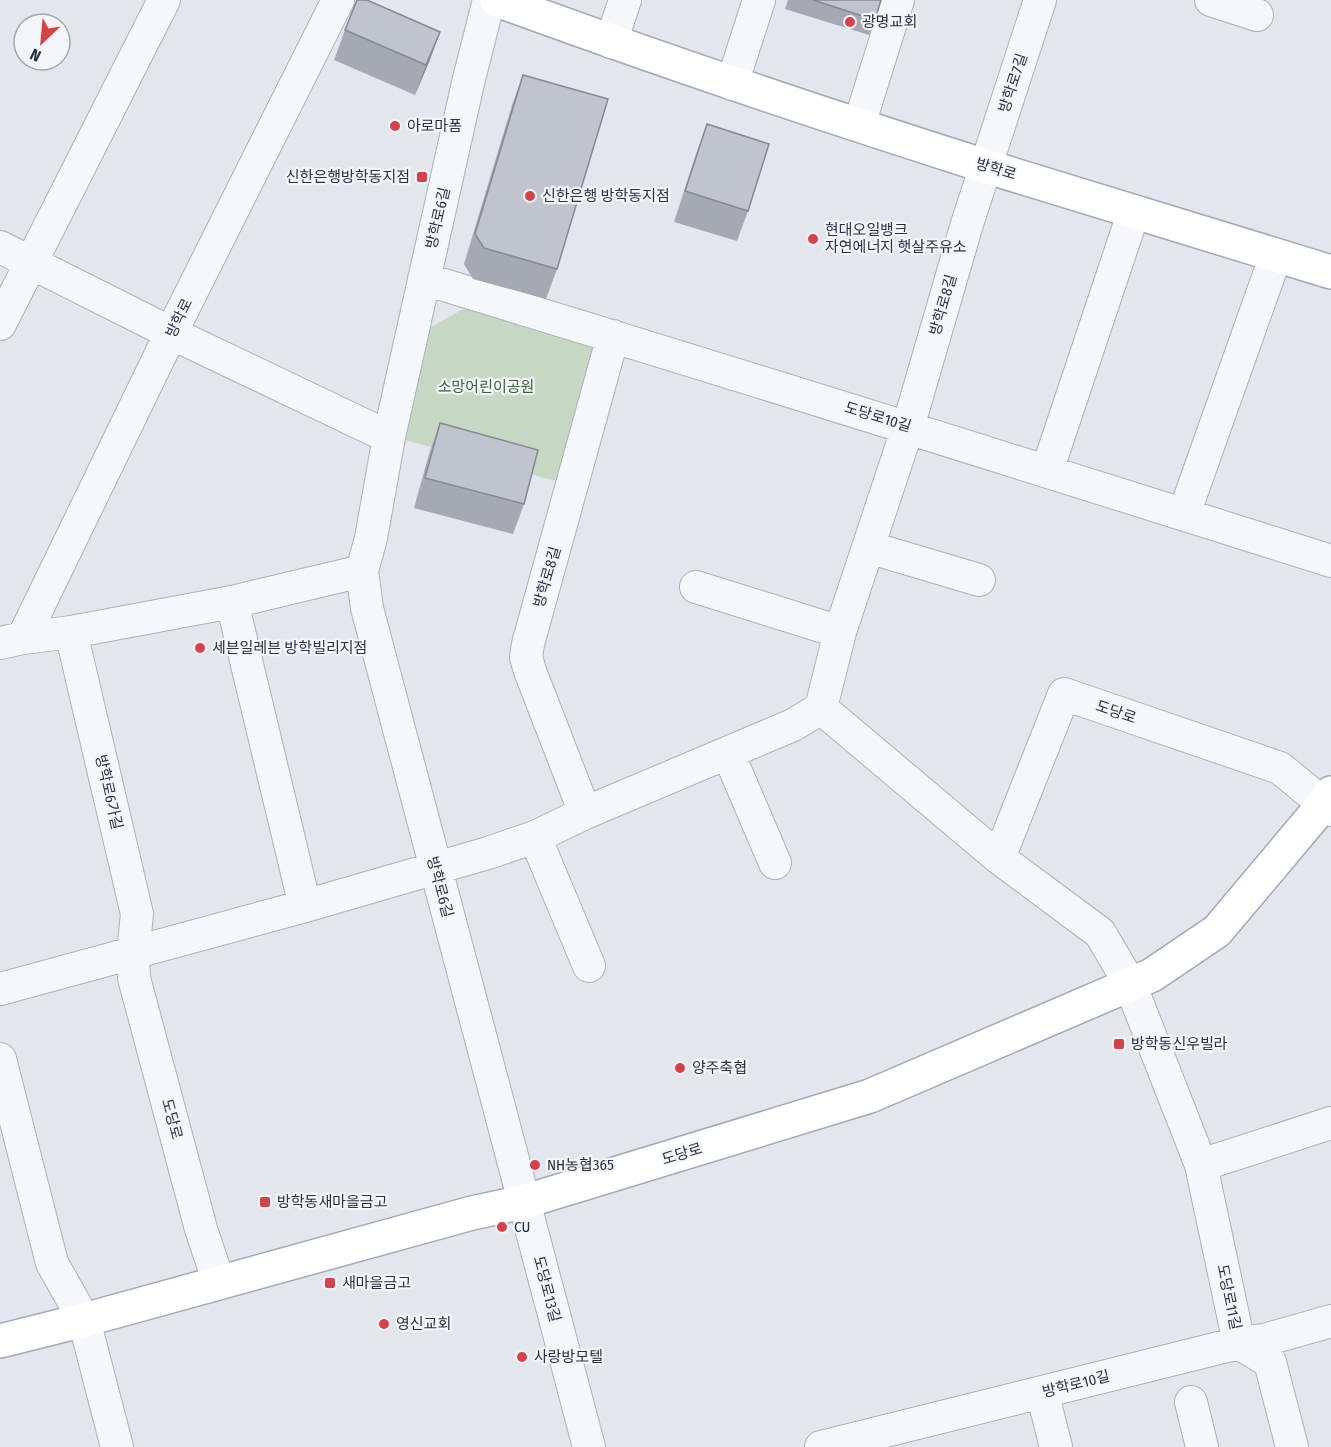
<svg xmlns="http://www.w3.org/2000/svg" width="1331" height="1447" viewBox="0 0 1331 1447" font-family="'Fira Sans Condensed','Noto Sans KR',sans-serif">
<rect width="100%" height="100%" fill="#e3e6ec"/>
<!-- green -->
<path fill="#c6d7c4" d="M469,306L594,343L556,481L398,438L424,331Z"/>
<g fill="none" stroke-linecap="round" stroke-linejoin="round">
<defs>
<path id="minor" d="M489,0L468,83L389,437L371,538L362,571L367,608L589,1447
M1211,0L1257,15
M611,42L625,0
M732,84L759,0
M859,125L898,0
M0,247L171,333L389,437
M424,279C727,370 1029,466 1331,561
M0,324L164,0
M1047,471L1134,211
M1184,514L1276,255
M868,547L979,580
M696,587L840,632
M232,602L305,906
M71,632L137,914L133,953L134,978L201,1229L219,1283
M23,638L171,333L338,0
M0,643L23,638L71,632L232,602L362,571
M821,708L999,858L1100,933L1130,984L1201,1165L1239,1343L1270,1362L1292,1447
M728,753L775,863
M585,813L530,671L526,657L528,644L613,336
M535,837L589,966
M999,858L1064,694L1280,768L1331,810
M0,989L305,906L488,853L535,837L585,813L793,725L821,708L840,632L908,427L967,224L1040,0
M0,1059L52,1263L84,1320L117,1447
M1201,1165L1331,1123
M1042,1392L1056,1447
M1191,1402L1202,1447
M821,1447L1239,1343L1264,1340L1331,1321"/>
<path id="major" d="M497,0C658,59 821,114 985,166C1100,202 1216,236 1331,272
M0,1341L84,1320L472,1213L523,1202L870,1096L1152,975L1217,931L1323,805L1331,793"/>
</defs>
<!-- minor casing -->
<use href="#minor" stroke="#abb0ba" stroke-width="34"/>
<!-- major casing -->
<use href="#major" stroke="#a2a8b9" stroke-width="36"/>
<!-- minor -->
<use href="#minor" stroke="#f6f7fa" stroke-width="32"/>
<!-- major -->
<use href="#major" stroke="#fff" stroke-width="33"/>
</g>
<!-- wall -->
<path fill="#a5a9b2" d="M788,0H881L869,35L785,9Z
M345,30L440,32L429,62L415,95L334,60Z
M523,75L557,269L546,299L473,279L464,264L512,105Z
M707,124L748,211L737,241L674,222L696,154Z
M440,423L524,504L513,534L414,508L429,454Z"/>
<!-- shaded-wall -->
<path fill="#868991" d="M440,32L429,62L415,95L426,65Z"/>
<!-- building -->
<path fill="#c0c4cf" stroke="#868991" stroke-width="1.5" d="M357,0H367L440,32L426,65L345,30Z
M813,0H881L875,20Z
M523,75L608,99L557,269L484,248L475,234Z
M707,124L769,144L748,211L685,191Z
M440,423L538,450L524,504L425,478Z"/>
<!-- markers -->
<g fill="#d84148" stroke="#f3f5f9" stroke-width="2">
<circle cx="850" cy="22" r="6"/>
<circle cx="395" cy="126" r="6"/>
<rect x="416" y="171" width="12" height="12" rx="3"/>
<circle cx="530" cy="196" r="6"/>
<circle cx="813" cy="239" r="6"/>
<circle cx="200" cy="648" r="6"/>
<rect x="1113" y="1038" width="12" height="12" rx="3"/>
<circle cx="680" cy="1068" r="6"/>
<circle cx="535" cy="1165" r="6"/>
<rect x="259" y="1196" width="12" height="12" rx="3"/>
<circle cx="502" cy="1227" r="6"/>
<rect x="324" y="1277" width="12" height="12" rx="3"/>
<circle cx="384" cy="1324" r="6"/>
<circle cx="522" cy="1357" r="6"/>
</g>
<g text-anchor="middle" stroke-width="4.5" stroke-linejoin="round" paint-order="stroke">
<!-- poi labels -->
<g font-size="15" fill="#293146" stroke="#f3f5f9" text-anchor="start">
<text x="862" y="27">광명교회</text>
<text x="407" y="131">아로마폼</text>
<text x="410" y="182" text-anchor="end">신한은행방학동지점</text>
<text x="542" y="201">신한은행 방학동지점</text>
<text x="825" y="235">현대오일뱅크<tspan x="825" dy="17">자연에너지 햇살주유소</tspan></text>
<text x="212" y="653">세븐일레븐 방학빌리지점</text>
<text x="1131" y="1049">방학동신우빌라</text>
<text x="692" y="1073">양주축협</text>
<text x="547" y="1170">NH농협365</text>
<text x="277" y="1207">방학동새마을금고</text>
<text x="514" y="1232">CU</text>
<text x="342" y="1288">새마을금고</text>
<text x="396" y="1329">영신교회</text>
<text x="534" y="1362">사랑방모텔</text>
</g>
<!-- street labels -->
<g font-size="15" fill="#293146" stroke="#f3f5f9">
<text transform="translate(1013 83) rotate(-72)" y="5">방학로7길</text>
<text transform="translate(996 169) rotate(17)" y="5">방학로</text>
<text transform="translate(438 218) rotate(-77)" y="5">방학로6길</text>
<text transform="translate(943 305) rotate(-74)" y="5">방학로8길</text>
<text transform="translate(179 318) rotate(-64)" y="5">방학로</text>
<text transform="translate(878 417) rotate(17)" y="5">도당로10길</text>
<text transform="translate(547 577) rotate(-74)" y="5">방학로8길</text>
<text transform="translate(1116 712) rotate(19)" y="5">도당로</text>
<text transform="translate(109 792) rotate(77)" y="5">방학로6가길</text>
<text transform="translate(440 887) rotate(75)" y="5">방학로6길</text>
<text transform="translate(172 1119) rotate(75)" y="5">도당로</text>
<text transform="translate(682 1154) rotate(-17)" y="5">도당로</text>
<text transform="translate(547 1289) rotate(75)" y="5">도당로13길</text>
<text transform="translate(1229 1297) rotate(78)" y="5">도당로11길</text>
<text transform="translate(1076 1384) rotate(-14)" y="5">방학로10길</text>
</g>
<!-- park labels -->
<g font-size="15" fill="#396336" stroke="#f3f5f9">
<text x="486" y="392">소망어린이공원</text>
</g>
</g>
<!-- north arrow -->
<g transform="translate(42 42) rotate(206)"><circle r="28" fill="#f3f5f9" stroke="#a2a7b1" stroke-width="1.5"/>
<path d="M0-4.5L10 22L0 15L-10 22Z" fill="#d84148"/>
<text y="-9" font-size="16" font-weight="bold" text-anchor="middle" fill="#293146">N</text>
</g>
</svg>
